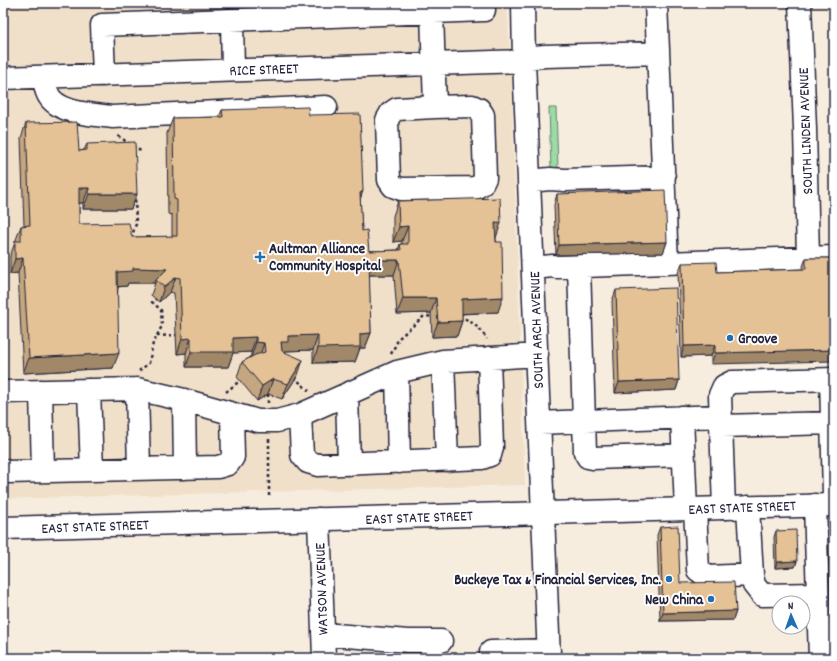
<svg xmlns="http://www.w3.org/2000/svg" width="837" height="661" viewBox="0 0 837 661" font-family="Dekko,sans-serif">
<rect width="100%" height="100%" fill="#f7eddf"/>
<filter id="ink" filterUnits="userSpaceOnUse"><feTurbulence type="fractalNoise" baseFrequency=".025" numOctaves="2"/><feDisplacementMap in="SourceGraphic" scale="8" xChannelSelector="R" yChannelSelector="G"/><feConvolveMatrix kernelMatrix="1 2 1 2 8 2 1 2 1" color-interpolation-filters="sRGB"/></filter>
<g filter="url(#ink)">
<!-- built -->
<path fill="#f1e0c9" d="M3,3H507L511,71L525,485L3,499Z"/>
<!-- green -->
<path fill="#9cdba3" stroke="#5f7e6f" d="M549,108H556L558,167L551,169Z"/>
<g fill="none" stroke-linecap="round" stroke-linejoin="round">
<defs>
<path id="minor" d="M523,3L524,61L549,658
M656,3L667,263
M800,3L805,129L808,258
M432,12L435,107L397,109L391,113L387,120L389,180L393,186L401,189L475,188L482,184L485,178L483,115L479,109L472,106L435,107
M232,20L233,70
M524,58L545,56L658,53
M104,75L102,25L484,10
M44,77C45,82 45,88 47,92C55,114 93,114 112,117L326,107
M3,78L524,61
M529,181L550,179L565,180L664,177
M579,267L584,421L720,416
M533,268L553,266L556,267L834,257
M489,358L492,447L490,455L482,458L318,465L308,462L302,455L300,415L397,372L443,361L537,355
M443,361L447,460
M397,372L399,462
M831,379L834,494
M137,389L139,469
M89,390L92,470
M41,391L43,471
M3,392L137,389L184,400L258,421H277L300,415
M347,394L349,464
M184,400L185,468
M682,417L686,509
M540,423L584,421L585,452L588,457L593,458L683,455
M721,426L832,423
M3,470L7,472L218,467L228,464L233,457L232,414
M815,505L820,658
M748,507L752,575
M724,508L720,395L724,386L732,382L834,379
M695,509L698,570L708,577L752,575L754,585L762,595L818,594
M319,519L324,658
M323,634L408,641H441
M491,652L549,650"/>
<path id="highway" d="M3,528L834,505"/>
</defs>
<!-- minor casing -->
<use href="#minor" stroke="#22223b" stroke-width="25"/>
<!-- highway casing -->
<use href="#highway" stroke="#22223b" stroke-width="25"/>
<!-- path -->
<path stroke="#22223b" stroke-width="2.5" stroke-dasharray="3 3" stroke-linecap="butt" d="M118,136L142,152
M131,238L136,224L135,196
M459,317C471,319 481,330 487,339
M157,336L176,335
M391,354L399,338L423,317L433,316
M139,371L149,363L153,343L162,326L161,310L152,302L156,299
M294,377L309,391
M226,392L242,379
M268,394V404
M269,439V498"/>
<!-- minor -->
<use href="#minor" stroke="#fff" stroke-width="22"/>
<!-- highway -->
<use href="#highway" stroke="#fff" stroke-width="22"/>
</g>
<!-- wall -->
<path fill="#c4a780" stroke="#22223b" d="M222,110L309,115L360,199L362,231L369,251L398,250L400,244H402V241L393,242V216L398,201L496,238L498,312L462,314V321L457,336L432,337L431,313L397,314L394,275H369L371,333L365,348H360L355,362L313,363V350L284,351V352L298,375L282,399L268,394L257,401L237,377L242,362L251,357V352L233,353L228,367H186V353L177,354L174,293L170,292L159,302L151,295L155,283H128L127,286L118,287L113,368L23,373L18,273L10,274V256L21,226H24L21,138L26,123L79,151L84,150L87,144L137,194L131,209H83V203H79V224L132,237H172V215L168,214L167,133L173,118L219,117Z
M557,194L667,242L663,253L556,255L554,205Z
M806,258H834L711,364V356L681,357L678,273L682,263L717,272L802,269Z
M616,290L679,380L676,390L615,393L612,301Z
M660,527L680,583L736,611L733,620L660,621L657,535Z
M776,531L797,561L795,567L775,568L774,537Z"/>
<!-- shaded-wall -->
<path fill="#a08868" stroke="#22223b" d="M79,188H89L83,203H74Z
M363,191L358,206L360,193Z
M89,194H137L131,209H83Z
M495,223H501L496,238H489Z
M408,226L402,241L393,242L399,227Z
M667,242L663,253L556,255L559,245Z
M23,258L18,273L10,274L15,259Z
M369,260H399L394,275H363Z
M133,268L167,269L156,280L155,283H128L127,286L112,287L117,272Z
M176,277L170,292L159,302L164,287Z
M503,297L498,312L456,314L462,299Z
M403,298H436L431,313L397,314Z
M462,321L457,336L432,337L438,322Z
M371,333L365,348H360L355,362L313,363L318,348L360,334Z
M318,335L313,350L284,351L282,357L281,342L288,336Z
M256,337L251,352L233,353L228,367H186L191,352L233,338Z
M191,338L186,353L177,354L182,339Z
M256,342L264,343L259,358L251,357Z
M715,345L711,356L681,357L684,346Z
M834,350V361L711,364L715,353Z
M119,353L113,368L23,373L29,358Z
M303,360L298,375L282,399L288,384Z
M273,379L268,394L257,401L262,386Z
M679,380L676,390L615,393L619,382Z
M797,561L795,567L775,568L777,562Z
M736,611L733,620L660,621L663,613Z"/>
<!-- building -->
<path fill="#e4c295" stroke="#22223b" d="M308,107L309,115L360,114L363,191L360,193L362,231L367,230L369,251L401,250L400,244H408V226L399,227L398,201L500,198L501,223H495L496,242H502L503,297L462,299V321L438,322L436,298H403L399,260H369L371,333L360,334V347L318,348V335L288,336V342H281L282,351L303,360L288,384L273,379L262,386L242,362L255,355L265,352L264,343L256,342V337L233,338V352H191V338L182,339L180,278L176,277L164,287L156,280L167,269L133,268V271L117,272L119,353L29,358L23,258L15,259V241H21V226L30,225L26,123L77,122L79,151L87,150V144L135,142L137,194H89V188H79V224L129,223L132,237L177,236V200L174,199L173,118L223,117L222,110Z
M665,190L667,242L559,245L557,194Z
M806,258H834V350L715,353V345L684,346L682,263L716,262L717,272L806,269Z
M676,288L679,380L619,382L616,290Z
M678,526L680,583L734,582L736,611L663,613L660,527Z
M796,530L797,561L777,562L776,531Z"/>
</g>
<!-- markers -->
<g fill="#1f6fb2" stroke="#fff" stroke-width="1.5">
<path d="M258 251h4v4h4v4h-4v4h-4v-4h-4v-4h4z"/>
<circle cx="730" cy="338" r="4"/>
<circle cx="669" cy="579" r="4"/>
<circle cx="711" cy="599" r="4"/>
</g>
<g text-anchor="middle" stroke-width="4" stroke-linejoin="round" paint-order="stroke">
<!-- street labels -->
<g font-size="15" fill="#22223b" stroke="#fff">
<text transform="translate(264 69) rotate(-2)" y="5">RICE STREET</text>
<text transform="translate(805 131) rotate(-92)" y="5">SOUTH LINDEN AVENUE</text>
<text transform="translate(536 330) rotate(-92)" y="5">SOUTH ARCH AVENUE</text>
<text transform="translate(742 507) rotate(-2)" y="5">EAST STATE STREET</text>
<text transform="translate(419 517) rotate(-2)" y="5">EAST STATE STREET</text>
<text transform="translate(95 526) rotate(-2)" y="5">EAST STATE STREET</text>
<text transform="translate(321 589) rotate(-92)" y="5">WATSON AVENUE</text>
</g>
<!-- poi labels -->
<g font-size="15" font-weight="bold" fill="#22223b" stroke="#fff" text-anchor="start">
<text x="269" y="253">Aultman Alliance<tspan x="269" dy="17">Community Hospital</tspan></text>
<text x="738" y="343">Groove</text>
<text x="661" y="584" text-anchor="end">Buckeye Tax &amp; Financial Services, Inc.</text>
<text x="703" y="604" text-anchor="end">New China</text>
</g>
</g>
<!-- margin -->
<rect width="837" height="661" fill="none" stroke="#fff" stroke-width="16"/>
<rect x="8" y="8" width="821" height="645" fill="none" stroke="#22223b" stroke-width="1.5" filter="url(#ink)"/>
<!-- north arrow -->
<g transform="translate(791 615) rotate(358)"><circle r="19" fill="#ffffff" stroke="#a7a7b1"/>
<path d="M0-3L7 15L0 10L-7 15Z" fill="#1f6fb2"/>
<text y="-6" font-size="11" font-weight="bold" text-anchor="middle" fill="#22223b">N</text>
</g>
</svg>
